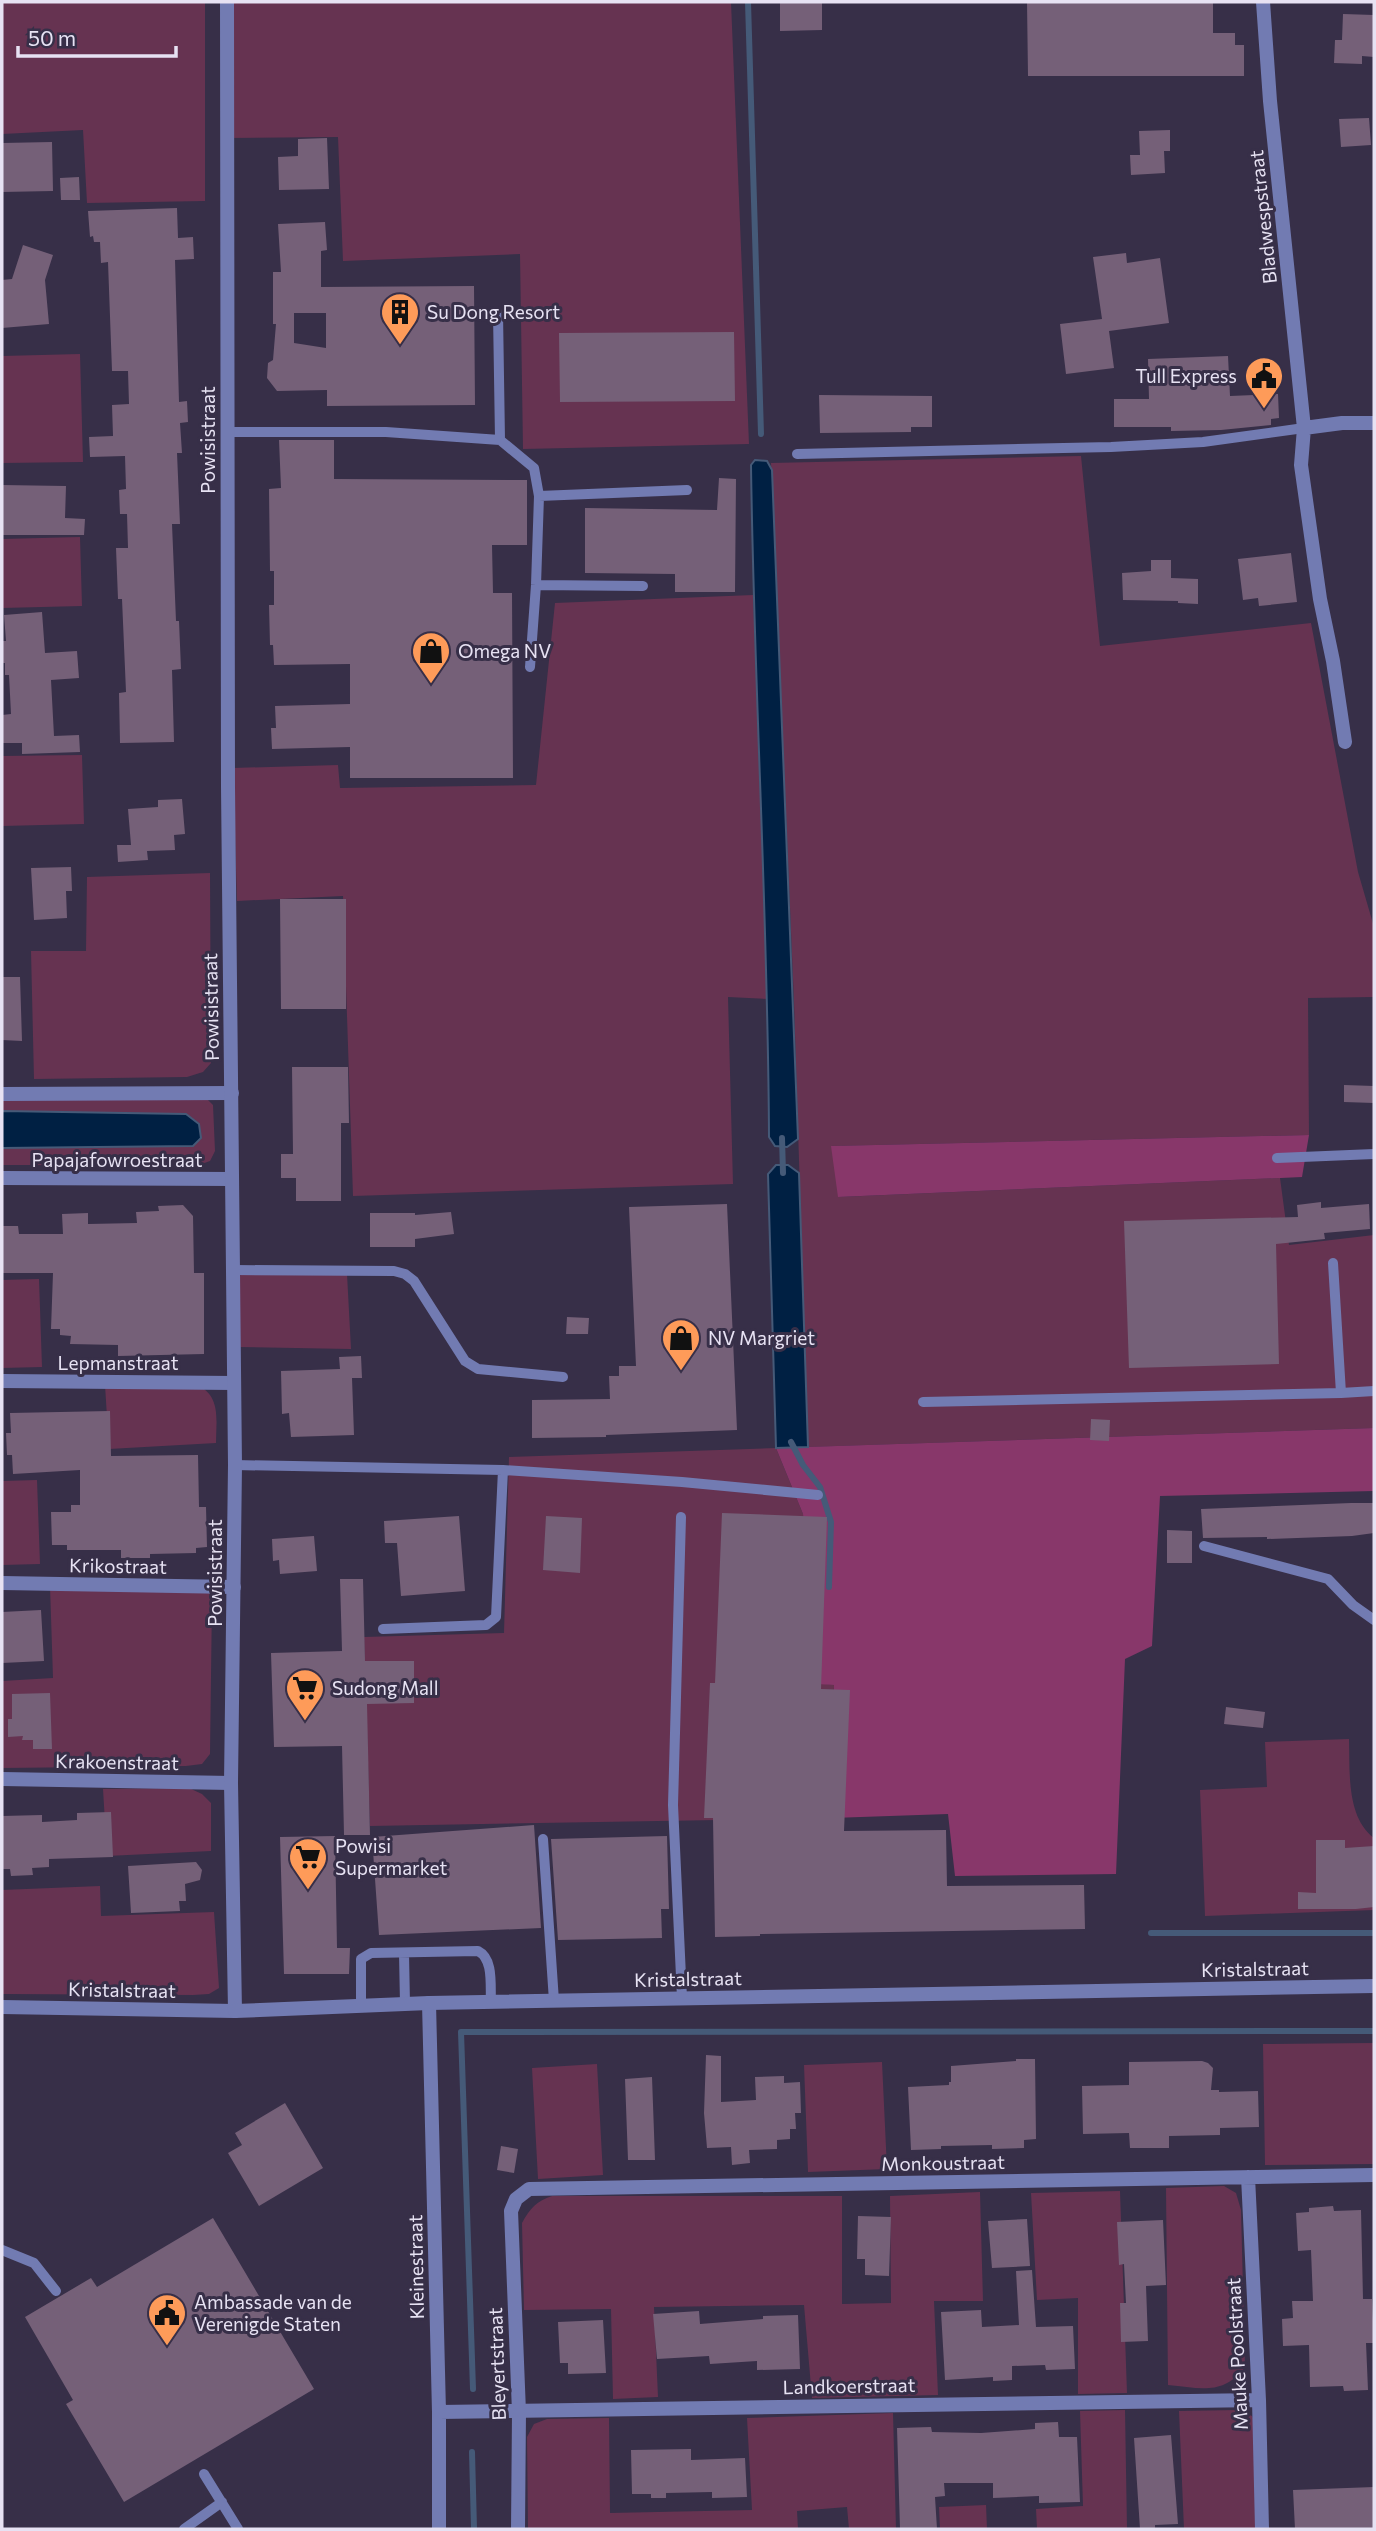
<svg xmlns="http://www.w3.org/2000/svg" width="1376" height="2531" viewBox="0 0 1376 2531" font-family="Commissioner,sans-serif">
<rect width="100%" height="100%" fill="#372f48"/>
<!-- green -->
<path fill="#663351" d="M2,2H205V201L87,203L83,130L2,134Z
M228,2H731L749,444L523,449L520,254L343,261L338,137L229,138Z
M80,354L83,462L2,463V356Z
M1081,456L1100,646L1311,623L1358,872L1374,927V997L1308,998L1309,1135L832,1146L839,1197L1280,1178L1289,1245L1374,1235V1428L808,1447L794,1001L771,463Z
M80,537L82,606L2,608V539Z
M753,595L768,999L728,997L733,1184L353,1196L343,896L237,901L233,768L338,765L340,788L536,785L555,603Z
M82,755L84,824L2,826V756Z
M210,873L211,1063L203,1072L187,1077L34,1079L31,951H86L87,877Z
M2,1097L206,1098L213,1105L215,1151L210,1161L199,1165H2V1148L193,1146L186,1114L2,1111Z
M243,1273L347,1274L351,1349L238,1347L236,1279Z
M39,1279L42,1367L2,1368V1280Z
M105,1385L201,1387C221,1399 216,1422 216,1443L109,1449Z
M776,1448L803,1514L817,1683L834,1685L832,1818L370,1826L364,1637L504,1633L509,1457Z
M37,1480L40,1564L2,1565V1481Z
M50,1586L208,1590L212,1600L210,1754L202,1764L186,1766L2,1768V1681L53,1678Z
M1349,1739C1350,1771 1346,1817 1374,1838V1910L1205,1916L1200,1790L1267,1787L1265,1742Z
M189,1788L202,1794L211,1803V1851L107,1856L103,1789Z
M100,1886L101,1916L214,1912L219,1988L209,1994L193,1995L2,1994V1890Z
M1374,2043V2164L1265,2165L1263,2044Z
M882,2062L887,2169L808,2172L804,2065Z
M597,2064L603,2175L538,2179L532,2068Z
M1224,2186L1236,2193L1241,2210L1245,2367C1223,2396 1200,2388 1168,2385L1166,2188Z
M1120,2191L1127,2393L1078,2394V2298L1037,2300L1031,2193Z
M980,2192L983,2301H934L938,2395L812,2398L804,2305L654,2307L658,2397L613,2399L611,2309L524,2310L522,2223C530,2208 537,2201 552,2196H842V2304L891,2303L890,2196Z
M1125,2410L1127,2529H1037L1036,2509L1083,2506L1080,2411Z
M1238,2410L1252,2416L1258,2429L1260,2529H1184L1179,2411Z
M893,2413L896,2529H849L847,2507L797,2511L798,2529H528L527,2437L534,2424L547,2419L609,2418L610,2513L752,2510L747,2418Z
M986,2505L987,2529H940L939,2507Z"/>
<!-- forest -->
<path fill="#88376a" d="M1309,1135L1302,1177L838,1197L831,1146Z
M1374,1428V1491L1160,1496L1152,1646L1125,1659L1116,1874L955,1876L948,1814L832,1818L834,1685L817,1684L803,1514L776,1448Z"/>
<!-- water -->
<path fill="#002043" stroke="#455a78" stroke-width="2" d="M755,460L767,461L772,470L798,1139L787,1147L775,1146L769,1137C768,913 754,689 751,465Z
M2,1111L186,1114L199,1124L201,1138L193,1146L2,1148Z
M776,1165H788L799,1173L808,1447L776,1448L768,1174Z"/>
<g fill="none" stroke-linecap="round" stroke-linejoin="round">
<!-- stream -->
<path stroke="#455a78" stroke-width="6" d="M748,2L761,434
M782,1138L783,1173
M791,1442L803,1465L820,1487L831,1522L829,1587
M1151,1933H1374
M473,2389L461,2032L1374,2031
M472,2452L474,2529"/>
</g>
<!-- building -->
<path fill="#756078" fill-rule="evenodd" d="M780,2H822V30L780,31Z
M1027,2H1213V33H1235V45H1244V76H1028Z
M1343,14L1374,15V57L1362,56V64L1334,63L1335,40H1342Z
M1369,118L1371,145L1341,147L1339,119Z
M1170,130V151H1164L1165,173L1131,175L1130,155H1140L1139,131Z
M327,138L329,189L279,190L278,157L298,156V139Z
M52,142L53,191L2,192V143Z
M79,177L80,200H61L60,178Z
M177,208L178,238L193,237L194,259L175,260L179,402L187,401L188,422L180,423L182,453H177L180,524H172L176,621H179L181,669L172,670L174,742L120,743L119,693L126,692L122,599H118L116,548H128L127,514H120L119,490L126,489L125,456L90,457L89,437L113,436L112,405L129,404L128,371H112L108,262L101,263L100,242H94L93,236L90,237L88,211Z
M325,222L327,250L321,251V287L474,286L475,405L327,406V390L277,391L267,378L268,363L273,360L276,324H273V272H281L278,224ZM294,313H326V348L294,343Z
M23,245L53,255L45,280L49,324L2,328V280L12,279Z
M1126,253L1127,263L1160,258L1169,323L1109,331L1114,368L1066,374L1060,324L1102,319L1093,257Z
M734,332L735,401L560,402L559,333Z
M1228,356L1230,396L1278,394L1279,418L1271,419V425L1221,430L1171,431V427H1114V399H1149L1148,359Z
M819,395L932,396V427H911V432L820,433Z
M279,440H334V479L527,480V545H492L493,593H512L513,778H350V747L272,749L271,728H276L275,706L350,704V664L274,665L273,645H270L269,605H274V571H270L269,489L281,488Z
M719,478L736,479L735,592H675V574L585,573V508L717,510Z
M2,485L66,486L65,518L85,519L84,535H3Z
M1291,553L1297,602L1259,606L1258,598L1243,600L1238,559Z
M1151,560H1171V578L1198,579V604L1178,603V601L1123,600L1122,573L1151,571Z
M42,612L45,653L77,651L79,678L51,680L54,736L79,735L80,752L22,754V743H2V715L11,714L9,675H5V663H2V641H6L4,615Z
M182,799L185,834L174,835L175,850L147,851L148,860L118,862L117,845H131L128,809L158,807V800Z
M71,867L72,891H66L67,918L34,920L31,868Z
M280,899H346V1009H281Z
M2,977H20L22,1041L2,1040Z
M292,1067H348L349,1123H341V1201H296V1178H281V1154H293Z
M1344,1085L1374,1086V1103L1344,1102Z
M1321,1202V1208L1369,1204L1370,1229L1324,1233L1325,1239L1276,1244L1279,1364L1129,1368L1124,1221L1298,1217L1297,1205Z
M727,1204L737,1430L606,1435V1437L532,1438V1400L610,1399L609,1376H619V1366H636L629,1207Z
M183,1205L193,1216L194,1273H204V1354L118,1356V1345L70,1344L71,1336L60,1335V1329H51L53,1273H2V1226H18L19,1234H63L62,1214L88,1213V1224L137,1223L136,1212L159,1211L158,1206Z
M451,1212L454,1234L415,1239V1247H370V1213H415V1215Z
M567,1317L589,1318L588,1334H566Z
M361,1356L362,1378H352L354,1435L291,1437L289,1413L282,1414L281,1371L340,1369L339,1357Z
M110,1411L111,1456L198,1455L199,1507H206L207,1547L196,1548V1553L150,1554V1558H121V1550H67V1545H52L51,1512H71V1505H80V1470L13,1474L12,1455H7L6,1433H11L10,1413Z
M1091,1419L1110,1420L1109,1441L1090,1440Z
M1351,1503H1374V1533L1352,1536L1267,1539V1537L1203,1538L1201,1509Z
M722,1513L827,1517L821,1689L850,1690L844,1831L946,1830L947,1886L1084,1885L1085,1929L760,1934V1936L715,1937L713,1818H704L710,1683H715Z
M459,1516L465,1591L401,1596L397,1543H385L384,1521Z
M546,1516L582,1518L580,1573L543,1570Z
M1167,1530L1192,1531V1563H1167Z
M314,1536L317,1571L280,1574L279,1560L273,1561L272,1539Z
M340,1579H363L365,1661H414V1703L367,1704L370,1835H344L342,1746L274,1747L271,1653L342,1651Z
M41,1610L44,1661L2,1663V1612Z
M50,1693L52,1749H33V1740H22L23,1736L8,1737V1719H12V1694Z
M1226,1707L1265,1712L1263,1728L1224,1724Z
M111,1812L113,1857L49,1859V1867L32,1868L33,1875L11,1876L10,1869H2V1816L42,1815V1822L77,1820V1813Z
M534,1825L541,1928L379,1935L372,1837Z
M335,1836L337,1948H350L349,1974H284L280,1837Z
M667,1836L669,1909H661L662,1938L558,1940L551,1839Z
M1316,1840H1345V1848L1374,1846V1907L1356,1909H1298V1892L1316,1893Z
M196,1862L202,1870L200,1880L185,1884L186,1901H179L180,1911L131,1913L128,1866Z
M706,2055L721,2056V2102L756,2100L755,2077L784,2076V2083L800,2082L801,2113H795L796,2129H790V2139L777,2140V2149L749,2150L750,2163L732,2165L731,2147L707,2148L704,2113Z
M1016,2059H1035L1036,2139L1024,2140V2148L992,2149V2145L941,2146V2149L911,2150L908,2087L949,2085V2082H951V2066L1016,2061Z
M1202,2061L1208,2063L1213,2068L1211,2090H1219V2092L1258,2091L1259,2127L1220,2128V2135L1169,2136V2148H1130L1129,2133L1083,2134L1082,2086L1129,2085V2062Z
M652,2077L655,2160H628L625,2079Z
M285,2103L323,2168L259,2206L228,2153L242,2145L235,2133Z
M501,2146L518,2149L514,2173L497,2170Z
M1333,2206L1334,2211L1361,2210L1363,2299H1372L1374,2343H1366L1368,2390L1344,2391L1343,2386L1310,2387L1309,2345L1283,2346L1282,2319L1293,2318L1292,2301H1313L1311,2250L1298,2251L1296,2213L1309,2212V2208Z
M858,2216L891,2217L889,2276L865,2275V2259H857Z
M213,2218L314,2389L124,2502L66,2404L73,2400L25,2317L91,2278L97,2287Z
M1027,2219L1030,2266L992,2268L988,2221Z
M1163,2220L1166,2285L1146,2286L1148,2341L1121,2342L1120,2303H1126L1124,2264L1119,2265L1117,2222Z
M1032,2270L1036,2327L1073,2326L1075,2369L1046,2370L1045,2365L1012,2366V2380L993,2381V2377L945,2380L941,2312L981,2310L982,2327L1019,2325L1016,2271Z
M699,2311L700,2324L763,2319V2316L798,2315L800,2369L757,2370V2361L710,2364L709,2356L657,2359L653,2314Z
M603,2320L606,2373L568,2374V2363H560L558,2322Z
M1058,2422L1059,2437H1077L1080,2502L1039,2503V2496L993,2498V2483H944L945,2496L935,2497L937,2529H900L897,2428L931,2427L932,2432L981,2433L1035,2429V2423Z
M1171,2435L1178,2524L1155,2525V2529H1140L1134,2438Z
M691,2449V2460L745,2458L747,2497L712,2498V2492L666,2493V2498H651V2494H632L631,2450Z
M1374,2487L1373,2529H1295L1293,2490Z"/>
<g fill="none" stroke-linecap="round" stroke-linejoin="round">
<!-- service -->
<path stroke="#727bb2" stroke-width="10" d="M498,313L500,440
M227,432H386L500,440L534,468L539,496L536,585L530,667
M797,454L1111,447L1203,442L1304,428
M539,496L687,490
M536,585L643,586
M1277,1158L1374,1154
M1333,1263L1341,1393L1374,1391
M234,1270L394,1271L405,1274L414,1281L465,1361L478,1369L563,1377
M923,1402L1341,1393
M235,1465L503,1470L496,1617L486,1625L383,1629
M503,1470L682,1482L818,1495
M681,1517L673,1805L682,1998
M1204,1546L1328,1579L1353,1605L1374,1620
M543,1839L554,2001
M404,1953L405,2004
M361,2005V1959L371,1953L478,1951C494,1959 490,1986 491,2002
M2,2250L34,2263L56,2291
M204,2474L238,2529
M184,2529L222,2502"/>
<!-- minor -->
<path stroke="#727bb2" stroke-width="14" d="M1263,2L1270,101L1304,428L1301,465L1320,599L1333,661L1345,742
M1304,428L1342,423H1374
M2,1094L232,1093
M2,1178L232,1179
M2,1381L234,1383
M2,1583L234,1587
M2,1779L231,1783
M429,2003L439,2412V2529
M2,2007L235,2011
M1248,2177L1259,2400L1262,2529
M439,2412L1259,2400
M518,2529L519,2412L511,2211L516,2199L529,2189L1374,2175"/>
<!-- tertiary -->
<path stroke="#727bb2" stroke-width="14" d="M227,2L228,787L235,1465L231,1783L235,2011L429,2003L1374,1986"/>
</g>
<!-- icons -->
<defs>
<symbol id="building-pin" viewBox="-11 -11 22 30"><path d="M0 17L-7.5 6A9.5 9.5 0 1 1 7.5 6Z" fill="#fe9b59" stroke="#372f48"/><path d="M-4-6H4V6H1V3H-1V6H-4ZM-2.5-4.3h1.7v1.8h-1.7ZM.8-4.3h1.7v1.8H.8ZM-2.5-1h1.7V.8h-1.7ZM.8-1h1.7V.8H.8Z" fill="#111"/></symbol>
<symbol id="civic-pin" viewBox="-11 -11 22 30"><path d="M0 17L-7.5 6A9.5 9.5 0 1 1 7.5 6Z" fill="#fe9b59" stroke="#372f48"/><path d="M-.6-6.5H3V-4.5H.6V-3L4-1V1h2V6H-6V1h2V-1L-.6-3ZM-1.2 2.5V6h2.4V2.5Z" fill="#111"/></symbol>
<symbol id="shop-pin" viewBox="-11 -11 22 30"><path d="M0 17L-7.5 6A9.5 9.5 0 1 1 7.5 6Z" fill="#fe9b59" stroke="#372f48"/><path d="M-5-2.5h2.3a2.7 3.5 0 0 1 5.4 0H5L5.5 6h-11ZM-1.5-2.5h3a1.5 2.3 0 0 0-3 0Z" fill="#111"/></symbol>
<symbol id="supermarket-pin" viewBox="-11 -11 22 30"><path d="M0 17L-7.5 6A9.5 9.5 0 1 1 7.5 6Z" fill="#fe9b59" stroke="#372f48"/><path d="M-6-5.5h2.5l.6 2H6L4.5 2H-2.5L-4.4-4H-6ZM-1.5 3.2a1.3 1.3 0 1 0 .1 0ZM3 3.2a1.3 1.3 0 1 0 .1 0Z" fill="#111"/></symbol>
</defs>
<g fill-rule="evenodd">
<use href="#building-pin" x="378" y="290" width="44" height="60"/>
<use href="#civic-pin" x="1242" y="354" width="44" height="60"/>
<use href="#shop-pin" x="409" y="629" width="44" height="60"/>
<use href="#shop-pin" x="659" y="1316" width="44" height="60"/>
<use href="#supermarket-pin" x="283" y="1666" width="44" height="60"/>
<use href="#supermarket-pin" x="286" y="1835" width="44" height="60"/>
<use href="#civic-pin" x="145" y="2291" width="44" height="60"/>
</g>
<g text-anchor="middle" stroke-width="6" stroke-linejoin="round" paint-order="stroke">
<!-- street labels -->
<g font-size="19" fill="#e7e2f3" stroke="#372f48">
<text transform="translate(1263 217) rotate(-96)" y="7">Bladwespstraat</text>
<text transform="translate(208 440) rotate(-90)" y="7">Powisistraat</text>
<text transform="translate(211 1007) rotate(-91)" y="7">Powisistraat</text>
<text x="117" y="1167">Papajafowroestraat</text>
<text x="118" y="1370">Lepmanstraat</text>
<text transform="translate(118 1566) rotate(1)" y="7">Krikostraat</text>
<text transform="translate(215 1573) rotate(-90)" y="7">Powisistraat</text>
<text transform="translate(117 1762) rotate(1)" y="7">Krakoenstraat</text>
<text transform="translate(1255 1969) rotate(-1)" y="7">Kristalstraat</text>
<text transform="translate(688 1979) rotate(-1)" y="7">Kristalstraat</text>
<text transform="translate(122 1990) rotate(1)" y="7">Kristalstraat</text>
<text transform="translate(943 2163) rotate(-1)" y="7">Monkoustraat</text>
<text transform="translate(416 2267) rotate(-91)" y="7">Kleinestraat</text>
<text transform="translate(1237 2354) rotate(-93)" y="7">Mauke Poolstraat</text>
<text transform="translate(497 2364) rotate(-92)" y="7">Bleyertstraat</text>
<text transform="translate(849 2386) rotate(-1)" y="7">Landkoerstraat</text>
</g>
<!-- poi labels -->
<g font-size="19" fill="#e7e2f3" stroke="#372f48" text-anchor="start">
<text x="427" y="319">Su Dong Resort</text>
<text x="1237" y="383" text-anchor="end">Tull Express</text>
<text x="458" y="658">Omega NV</text>
<text x="708" y="1345">NV Margriet</text>
<text x="332" y="1695">Sudong Mall</text>
<text x="335" y="1853">Powisi<tspan x="335" dy="22">Supermarket</tspan></text>
<text x="194" y="2309">Ambassade van de<tspan x="194" dy="22">Verenigde Staten</tspan></text>
</g>
</g>
<!-- border -->
<rect width="1376" height="2531" fill="none" stroke="#e7e2f3" stroke-width="7"/>
<!-- scale -->
<path d="M18 46v10h158v-10" fill="none" stroke="#e7e2f3" stroke-width="3.5"/>
<text x="28" y="46" font-size="21" fill="#e7e2f3" stroke="#372f48" stroke-width="5" paint-order="stroke">50 m</text>
</svg>
